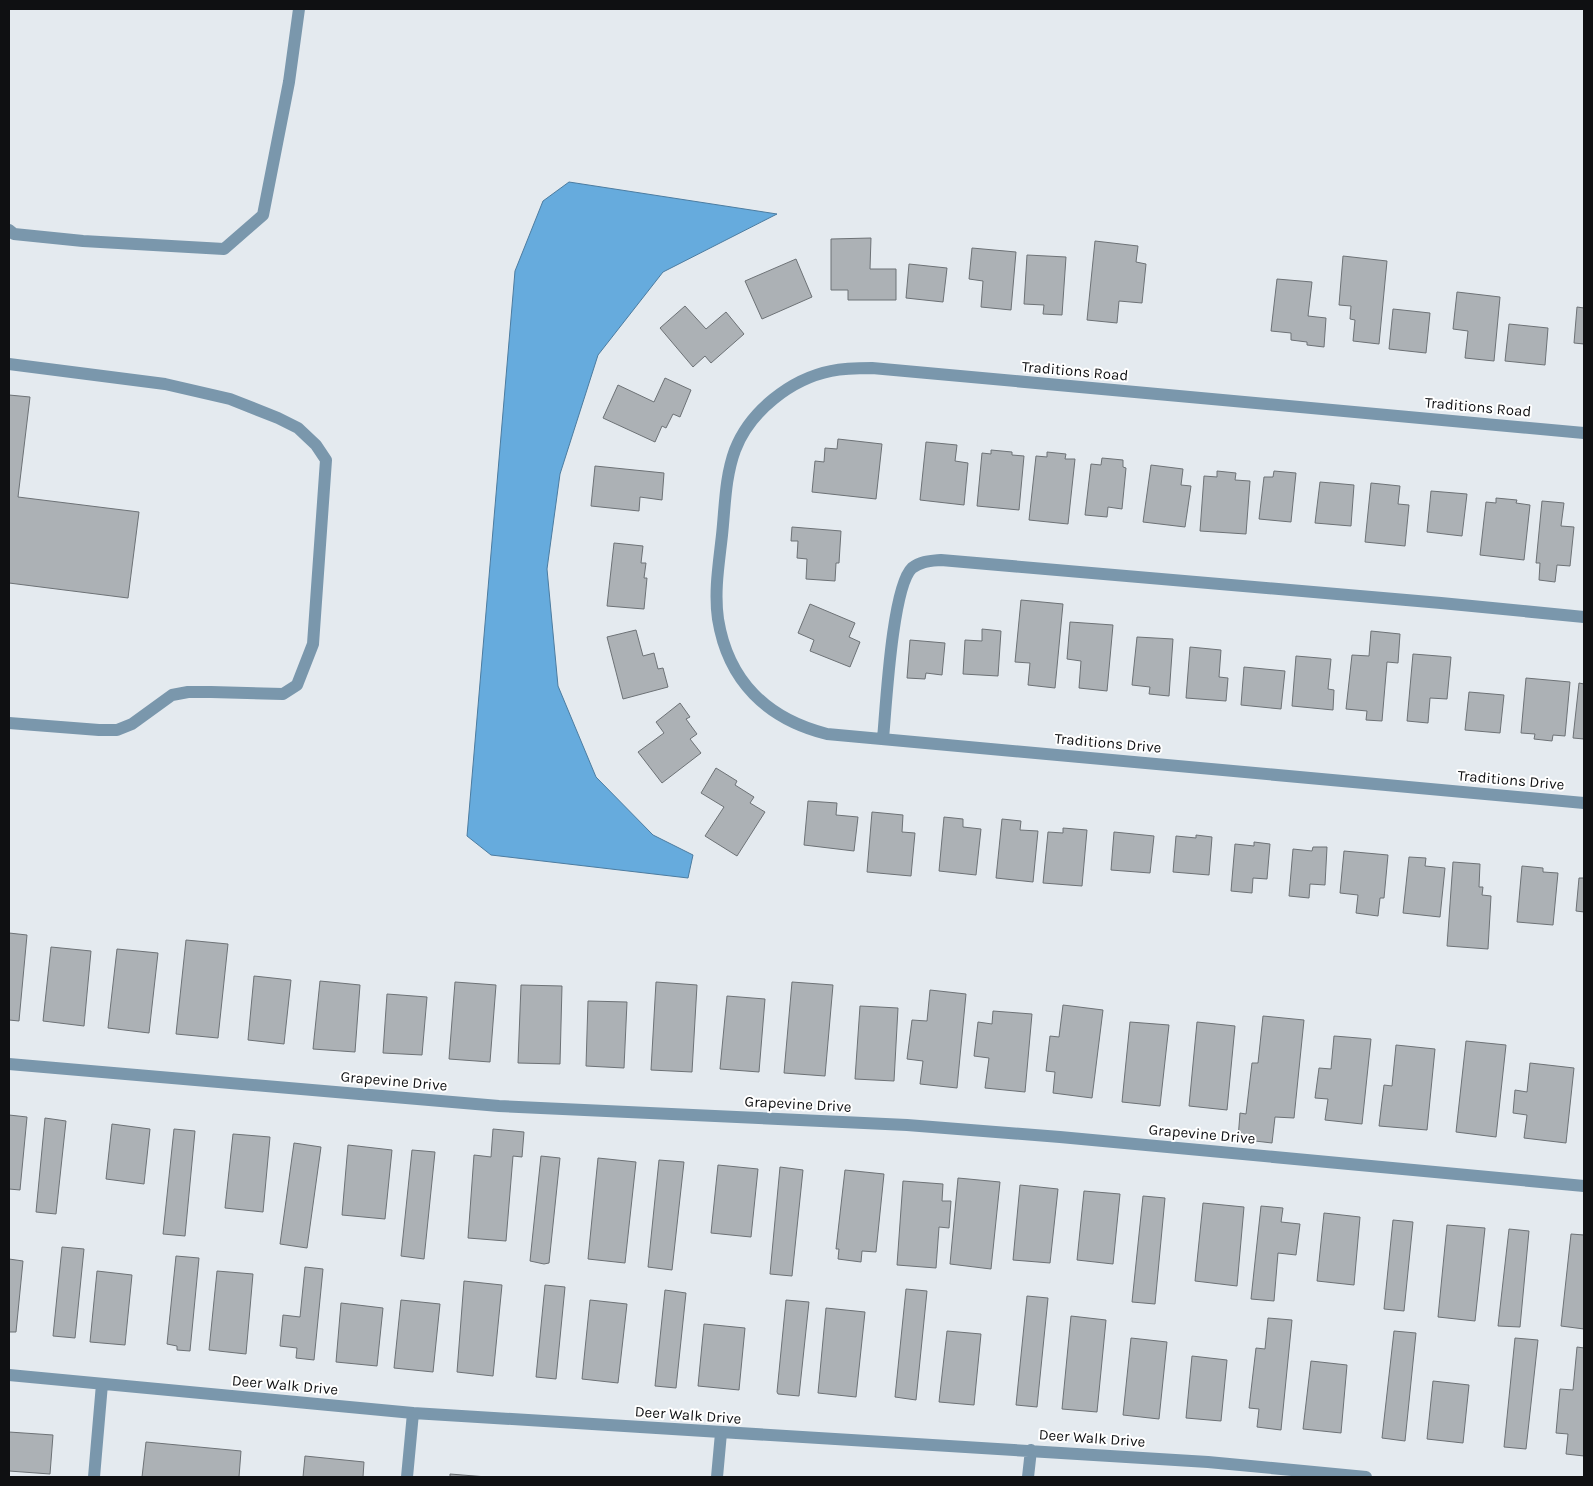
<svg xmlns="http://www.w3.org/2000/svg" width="1593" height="1486" viewBox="0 0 1593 1486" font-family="Karla,sans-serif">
<rect width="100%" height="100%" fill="#e4eaef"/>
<!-- water -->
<path fill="#66abdd" stroke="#4c7ca0" d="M569,182L777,214L663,272L598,355L560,474L547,569L558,686L596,777L653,835L693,855L688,878L491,855L467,836L515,271L543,201Z"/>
<!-- building -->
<path fill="#acb1b5" stroke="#6d7276" d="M871,238L870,269H896V300H848V290H831V239Z
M1095,241L1138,246L1136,262L1146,264L1142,303L1119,301L1117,323L1087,320Z
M972,248L1016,252L1011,310L981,307L983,281L969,279Z
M1027,255L1066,257L1062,315L1043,314L1044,305L1024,304Z
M1343,256L1387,261L1379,344L1353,341L1355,320L1350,319L1351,306L1339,305Z
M796,259L812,297L762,319L745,281Z
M909,264L947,268L943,302L906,298Z
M1277,279L1312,282L1308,316L1326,318L1324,347L1307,345V342L1291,340V333L1271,331Z
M1457,292L1500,297L1494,361L1465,358L1468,331L1453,329Z
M685,306L706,329L726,312L744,334L711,363L705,356L693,367L660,328Z
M1577,307L1584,308V344L1574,343Z
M1393,309L1430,313L1426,353L1389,349Z
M1509,324L1548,328L1545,365L1505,361Z
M665,378L691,390L680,417L673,414L666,428L662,426L655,442L603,418L618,385L654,402Z
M9,395L30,397L18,497L139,512L128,598L9,583Z
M838,439L882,444L876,499L812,492L815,461L824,462L825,448L837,449Z
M926,442L957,445L955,461L968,463L964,505L920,500Z
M991,450L1012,452V455L1024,456L1019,510L977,506L982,453L991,454Z
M1047,452L1066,454L1065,459H1075L1068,524L1029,520L1036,456L1047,457Z
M1102,458L1123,460V467L1126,468L1122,509L1108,507L1107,517L1085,515L1091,464L1101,465Z
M1151,465L1183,469L1181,485L1191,486L1185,527L1143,522Z
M595,466L664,473L662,500L640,497L639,511L591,506Z
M1217,471L1236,473L1235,480L1250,481L1246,534L1200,531L1204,476L1217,477Z
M1274,471L1296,473L1291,522L1259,519L1264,477H1273Z
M1320,482L1354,485L1351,526L1315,523Z
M1371,483L1400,486L1398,504L1409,505L1405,546L1365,542Z
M1431,491L1467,494L1462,536L1427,532Z
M1496,498L1517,500L1516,503L1530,505L1524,560L1480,555L1486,502L1496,503Z
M1542,501L1564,503L1561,526L1574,527L1570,566L1557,565L1555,582L1539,580L1540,563H1536Z
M792,527L841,531L839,563H836L835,581L806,579L807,559L797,558L798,541H791Z
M614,543L643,546L641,563H646L644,578H647L644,609L607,606Z
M1021,600L1063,604L1055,688L1028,685L1030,663L1015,662Z
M810,604L855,623L849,637L860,642L850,667L810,651L814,640L798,633Z
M1070,622L1113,625L1107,691L1079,688L1081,661L1067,659Z
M982,629L1001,631L998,676L963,674L965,640L982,641Z
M636,630L643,656L654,653L658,669L663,668L668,687L623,699L607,637Z
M1371,631L1400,634L1398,663L1387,662L1382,721L1366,720L1367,711L1346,709L1352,655L1369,656Z
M1137,637L1173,639L1169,696L1149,694L1150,687L1132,685Z
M910,640L945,643L942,675L926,673L925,679L907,678Z
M1190,647L1221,650L1219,677L1228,678L1226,701L1186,698Z
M1413,654L1451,657L1447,699L1430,698L1428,723L1407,721Z
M1296,656L1331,659L1328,689L1334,690L1333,710L1292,706Z
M1244,667L1285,671L1281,709L1241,705Z
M1526,678L1570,682L1565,736L1553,735L1552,741L1534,739L1535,734L1521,733Z
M1579,683L1584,684V739L1573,738Z
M1469,692L1504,695L1500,733L1465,730Z
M680,703L690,717L686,719L697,734L690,739L701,753L662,783L638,752L664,733L656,722Z
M716,768L737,781L735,785L754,797L750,803L765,812L737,856L705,836L724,807L701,793Z
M808,801L837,803L836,815L858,817L854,851L804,845Z
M872,812L903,815L902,832L915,833L911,876L867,872Z
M944,817L963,819V827L981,829L976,875L939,871Z
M1002,819L1021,821L1020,830L1038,831L1033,882L996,878Z
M1063,828L1087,830L1082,886L1043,883L1048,832L1063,833Z
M1114,832L1154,836L1150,873L1111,870Z
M1196,835L1212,837L1209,875L1173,872L1176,836L1196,838Z
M1254,842L1270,844L1267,879L1253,878L1252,893L1231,891L1235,844L1254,846Z
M1313,847H1327L1325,885L1310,884L1309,898L1289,896L1293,849L1312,851Z
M1344,851L1388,855L1384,898H1380L1378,916L1356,913L1358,895L1340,893Z
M1409,857L1426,858L1425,866L1445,868L1440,917L1403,913Z
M1453,862L1480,864L1479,887H1483L1482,895L1491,896L1488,949L1447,946Z
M1522,866L1543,868V872L1558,873L1553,925L1517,922Z
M1579,878H1584V912L1576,911Z
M9,933L27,935L19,1021L9,1020Z
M186,940L228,944L218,1038L176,1034Z
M51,947L91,951L84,1026L43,1021Z
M117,949L158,953L149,1033L108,1028Z
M254,976L291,980L284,1044L248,1040Z
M320,981L360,985L355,1052L313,1049Z
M455,982L496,985L490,1062L449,1059Z
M656,982L697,985L692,1072L651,1070Z
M792,982L833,985L825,1076L784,1073Z
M521,985L562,986L560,1064L518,1063Z
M930,990L966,994L957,1088L920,1084L923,1061L907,1059L912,1020L927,1021Z
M387,994L427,997L422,1055L383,1053Z
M727,996L765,999L759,1072L720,1069Z
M588,1001L627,1002L624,1068L586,1066Z
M1063,1005L1103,1010L1092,1098L1053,1093L1055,1072L1046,1071L1050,1036L1059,1037Z
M860,1006L898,1008L894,1081L855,1079Z
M993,1011L1032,1014L1025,1092L985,1088L989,1058L974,1056L978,1022L992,1024Z
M1263,1016L1304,1020L1294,1118L1275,1117L1272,1143L1238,1139L1240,1113L1246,1114L1252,1063H1258Z
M1130,1022L1169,1025L1160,1106L1122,1102Z
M1197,1022L1235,1026L1227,1110L1189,1106Z
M1334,1036L1371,1039L1362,1124L1325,1120L1328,1099L1315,1098L1319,1068L1331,1069Z
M1466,1041L1506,1045L1496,1137L1456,1132Z
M1396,1045L1435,1049L1427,1130L1379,1126L1384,1085L1392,1086Z
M1530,1063L1574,1068L1566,1143L1524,1138L1527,1115L1513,1113L1515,1090L1527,1092Z
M9,1115L27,1117L20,1190L9,1189Z
M45,1118L66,1121L56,1214L36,1212Z
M112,1124L150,1129L144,1184L106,1179Z
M174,1129L195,1131L185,1236L163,1234Z
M493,1129L524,1132L522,1157L513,1156L506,1241L468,1238L474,1155L491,1157Z
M233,1134L270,1137L263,1212L225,1208Z
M294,1143L321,1147L307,1248L280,1244Z
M348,1145L392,1150L385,1219L342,1215Z
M412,1150L435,1152L424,1259L401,1256Z
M541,1156L560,1158L549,1263L544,1264L530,1261Z
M598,1158L636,1162L625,1263L588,1259Z
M659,1160L684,1162L672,1270L648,1267Z
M718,1165L758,1169L751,1237L711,1233Z
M780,1167L803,1170L792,1276L770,1274Z
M845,1170L884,1174L876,1252L862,1251L861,1262L838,1259L839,1249H836Z
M958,1178L1000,1182L991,1269L950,1264Z
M903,1181L943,1184L942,1201H951L949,1228L939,1227L936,1268L897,1265Z
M1020,1185L1058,1189L1050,1263L1013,1260Z
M1084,1191L1120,1194L1113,1264L1077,1260Z
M1143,1196L1165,1198L1155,1304L1132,1302Z
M1203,1203L1244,1207L1237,1286L1195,1281Z
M1261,1206L1283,1208L1281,1222L1300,1224L1296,1255L1278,1253L1274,1301L1251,1299Z
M1324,1213L1360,1217L1354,1285L1317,1281Z
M1393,1220L1413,1222L1404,1311L1384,1309Z
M1447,1225L1485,1228L1475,1321L1438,1317Z
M1509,1229L1529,1231L1520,1327L1498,1326Z
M1571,1234L1584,1235V1329L1561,1326Z
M62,1247L84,1249L75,1338L53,1336Z
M176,1256L199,1258L190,1351L177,1350V1346L167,1344Z
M9,1259L23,1261L16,1332H9Z
M305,1267L323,1269L314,1360L296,1358L297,1348L280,1346L283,1315L300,1317Z
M97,1271L132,1275L125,1345L90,1342Z
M217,1271L253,1274L246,1354L209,1350Z
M464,1281L502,1285L493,1376L457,1372Z
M545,1285L565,1287L556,1379L536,1377Z
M906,1289L927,1291L916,1400L895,1397Z
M665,1290L686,1293L676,1388L655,1386Z
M1027,1296L1048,1298L1037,1407L1016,1405Z
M401,1300L440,1304L433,1372L394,1368Z
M590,1300L627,1304L618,1383L582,1379Z
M786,1300L809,1302L799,1396L778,1394L777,1392Z
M341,1303L383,1308L377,1366L336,1362Z
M826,1308L865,1312L856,1397L818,1393Z
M1071,1316L1106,1320L1097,1412L1062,1409Z
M1268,1318L1292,1320L1281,1430L1257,1427L1259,1409L1249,1408L1256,1348L1265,1349Z
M704,1324L745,1328L739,1390L698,1386Z
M947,1331L981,1334L974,1405L939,1402Z
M1394,1331L1416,1333L1405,1441L1382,1438Z
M1131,1338L1167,1342L1159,1419L1123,1415Z
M1515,1338L1538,1340L1526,1449L1504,1447Z
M1577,1347L1584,1348V1456L1566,1454L1568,1434L1556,1433L1560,1389L1573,1390Z
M1192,1356L1227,1360L1221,1421L1186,1418Z
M1311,1361L1347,1365L1341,1433L1303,1429Z
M1433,1381L1469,1385L1463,1443L1427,1439Z
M9,1432L53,1435L50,1474L9,1471Z
M146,1442L241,1451L239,1477H142Z
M305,1456L364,1462L363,1477H303Z
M450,1474L487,1477H450Z"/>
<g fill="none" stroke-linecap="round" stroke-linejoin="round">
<!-- minor -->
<path stroke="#7a97ac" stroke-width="12" d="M9,230L14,234L83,241L224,249L263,215L289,82L299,9
M9,364L165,384L230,399L278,418L298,428L316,445L326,460L313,644L297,685L283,694L211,692H188L172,695L132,724L117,730H99L9,723
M1584,433L872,368C858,368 845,368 831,371C791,379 750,411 735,450C725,477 725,507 722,535C719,563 714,591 718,619C728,681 767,719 827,734L1584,803
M883,739C886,707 892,587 912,568C921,561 930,561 941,560L1441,603L1584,617
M9,1064L499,1106L907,1125L1060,1137L1584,1186
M9,1375L413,1413L1208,1462L1366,1477
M94,1477L102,1384
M407,1477L413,1413
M717,1477L721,1433
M1028,1477L1031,1450"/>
</g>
<g text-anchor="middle" stroke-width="4" stroke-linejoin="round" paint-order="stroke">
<!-- street labels -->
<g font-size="15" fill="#0f1012" stroke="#fff">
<text transform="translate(1075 371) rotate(5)" y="5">Traditions Road</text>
<text transform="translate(1478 407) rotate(5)" y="5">Traditions Road</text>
<text transform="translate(1108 743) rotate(5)" y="5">Traditions Drive</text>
<text transform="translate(1511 780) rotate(5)" y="5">Traditions Drive</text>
<text transform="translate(394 1081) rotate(5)" y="5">Grapevine Drive</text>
<text transform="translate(798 1104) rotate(3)" y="5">Grapevine Drive</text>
<text transform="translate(1202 1134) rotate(5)" y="5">Grapevine Drive</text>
<text transform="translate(285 1385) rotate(5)" y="5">Deer Walk Drive</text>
<text transform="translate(688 1415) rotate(4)" y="5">Deer Walk Drive</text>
<text transform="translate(1092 1438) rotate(4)" y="5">Deer Walk Drive</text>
</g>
</g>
<!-- border -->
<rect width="1593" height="1486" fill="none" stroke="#0f1012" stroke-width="20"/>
</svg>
